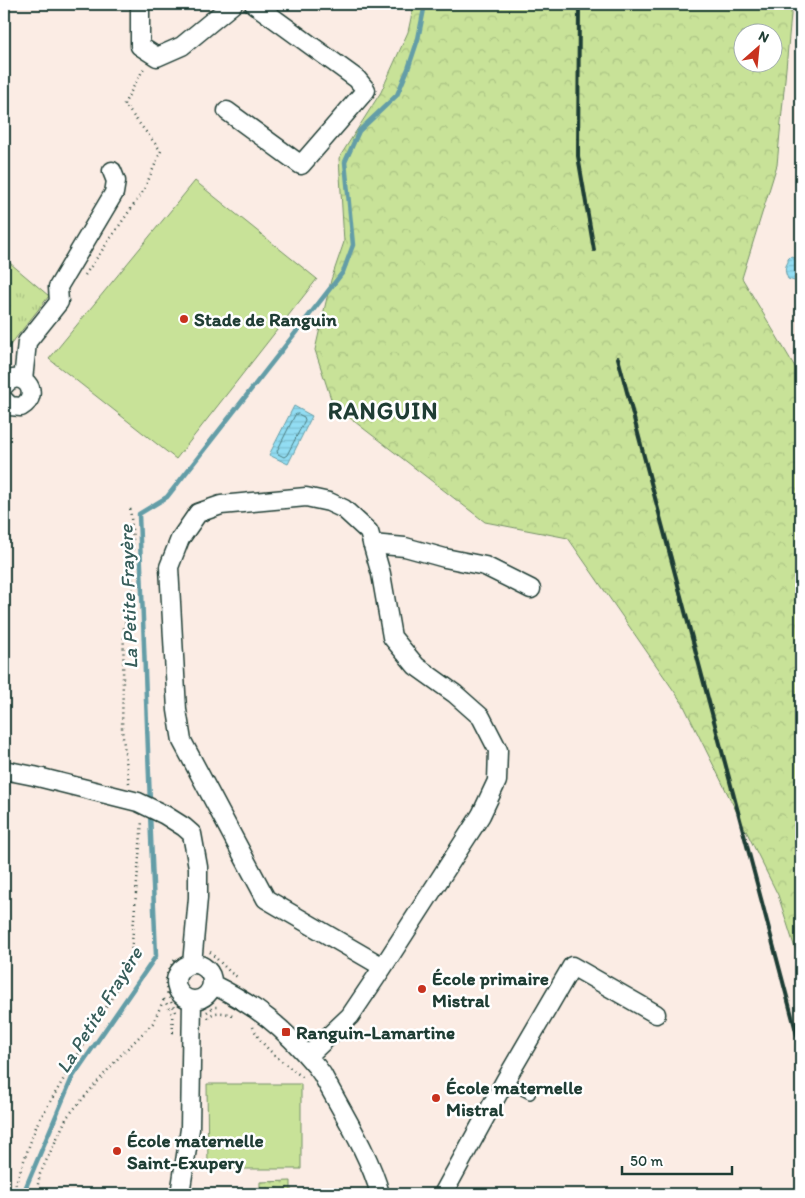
<svg xmlns="http://www.w3.org/2000/svg" width="805" height="1198" viewBox="0 0 805 1198" font-family="Itim,sans-serif">
<defs>
<pattern id="grass-dots" width="8" height="8" patternUnits="userSpaceOnUse" patternTransform="scale(1.25)"><rect width="8" height="8" fill="#c8e298"/><path d="M2 2h.1M6 6h.1" fill="none" stroke="#abc384" stroke-width="1.8" stroke-linecap="round"/></pattern>
<pattern id="forest-crowns" width="20" height="18" patternUnits="userSpaceOnUse" patternTransform="scale(1.25)"><rect width="20" height="18" fill="#c8e298"/><path d="M2 6a3 3 0 1 1 6 0M12 15a3 3 0 1 1 6 0" fill="none" stroke="#abc384"/></pattern>
<pattern id="park-tufts" width="24" height="20" patternUnits="userSpaceOnUse" patternTransform="scale(1.25)"><rect width="24" height="20" fill="#c8e298"/><path d="M3 7l-1-3M5 7V3M7 7l1-3M15 17l-1-3M17 17v-4M19 17l1-3" fill="none" stroke="#abc384"/></pattern>
<pattern id="water-rules" width="6" height="5" patternUnits="userSpaceOnUse" patternTransform="scale(1.25)"><rect width="6" height="5" fill="#92ddf3"/><path d="M0 2.5h6" fill="none" stroke="#7dbfd1"/></pattern>
</defs>
<rect width="100%" height="100%" fill="#fbece4"/>
<filter id="ink" filterUnits="userSpaceOnUse"><feTurbulence type="fractalNoise" baseFrequency=".02" numOctaves="2"/><feDisplacementMap in="SourceGraphic" scale="10" xChannelSelector="R" yChannelSelector="G"/><feConvolveMatrix kernelMatrix="1 2 1 2 8 2 1 2 1" color-interpolation-filters="sRGB"/></filter>
<g filter="url(#ink)">
<!-- grass -->
<path fill="url(#grass-dots)" stroke="#749066" d="M291,1181V1194H260V1182Z"/>
<!-- forest -->
<path fill="url(#forest-crowns)" stroke="#749066" fill-rule="evenodd" d="M414,4H792L777,165L742,278L801,377V967L778,895L683,704L568,538L485,522L333,405L315,350L331,280L344,242L339,158L381,92L408,32ZM742,32H772V62H742Z"/>
<!-- park -->
<path fill="url(#park-tufts)" stroke="#749066" d="M4,258L49,296L4,353Z"/>
<!-- pitch -->
<path fill="#c8e298" stroke="#749066" d="M195,181L317,279L176,459L49,359Z
M207,1084H301V1169H208Z"/>
<!-- water -->
<path fill="url(#water-rules)" stroke="#649da7" d="M791,256L801,261V283L788,279C785,272 784,268 788,262V259Z
M294,406L312,416L288,464L269,455Z"/>
<g fill="none" stroke-linecap="round" stroke-linejoin="round">
<!-- shore -->
<path stroke="#4d7d80" stroke-width="1" d="M298,414L304,417L305,420L287,455L284,457L278,454L277,451L295,415Z"/>
<!-- stream -->
<path stroke="#649da7" stroke-width="4.5" d="M150,803L139,514L167,497L343,272L353,245L345,162L359,131L397,95L408,69L418,39L425,4
M23,1194L72,1078L156,956L150,813"/>
<defs>
<path id="lane" d="M505,1081L530,1094"/>
<path id="street" d="M140,4V46L157,57L182,46L233,4
M227,111L301,165L366,90L357,79L254,4
M23,380L27,342L59,302L58,287L114,193L116,181L112,171
M4,386C19,365 45,393 21,407L10,406L4,400
M372,544L405,547L445,558L485,566L531,589
M4,770L34,776L138,802L165,815L184,827L192,834L198,867V898L192,964
M176 982a18 18 0 1 1 36 0a18 18 0 1 1-36 0Z
M212,984C258,1007 283,1027 316,1066L322,1074C341,1110 370,1155 380,1194
M308,1056L350,1016L383,967L481,815L497,781L498,750L481,717L455,694L416,666L392,637L381,574L369,532L344,509L329,502L306,497L221,505L198,513L180,539L169,567L177,710L182,741L266,899L383,967
M180,1194L190,1129L192,1000
M443,1194L505,1081L572,966L656,1014"/>
</defs>
<!-- lane casing -->
<use href="#lane" stroke="#1f3d34" stroke-width="12"/>
<!-- street casing -->
<use href="#street" stroke="#1f3d34" stroke-width="21"/>
<!-- path -->
<path stroke="#1f3d34" stroke-width="2.5" stroke-dasharray="1 4" stroke-linecap="butt" d="M85,275L144,190L161,151L124,104L144,68
M129,783L122,730L124,627L132,602L133,540L130,506
M210,952L231,973L239,978
M164,999L172,1014L173,1032H176
M176,1012C165,990 160,980 176,958
M207,1012L214,1007H220
M208,1018C214,1010 224,1013 233,1015
M253,1027C260,1047 288,1066 305,1079
M12,1194L37,1124L130,967L142,821
M36,1194L40,1174L67,1117L120,1056L153,1023L164,999"/>
<!-- lane -->
<use href="#lane" stroke="#fff" stroke-width="9"/>
<!-- street -->
<use href="#street" stroke="#fff" stroke-width="18"/>
<!-- rail -->
<path stroke="#1f3d34" stroke-width="4" d="M579,4L578,156L594,250
M618,358L801,1050"/>
</g>
</g>
<!-- markers -->
<g fill="#c8321e" stroke="#fff" stroke-width="2">
<circle cx="184" cy="319" r="5"/>
<circle cx="422" cy="989" r="5"/>
<rect x="281" y="1027" width="10" height="10" rx="2.5"/>
<circle cx="436" cy="1098" r="5"/>
<circle cx="117" cy="1151" r="5"/>
</g>
<g text-anchor="middle" stroke-width="5" stroke-linejoin="round" paint-order="stroke">
<!-- poi labels -->
<g font-size="19" font-weight="bold" fill="#1f3d34" stroke="#fff" text-anchor="start">
<text x="194" y="326">Stade de Ranguin</text>
<text x="432" y="985">École primaire<tspan x="432" dy="22">Mistral</tspan></text>
<text x="296" y="1039">Ranguin-Lamartine</text>
<text x="446" y="1094">École maternelle<tspan x="446" dy="22">Mistral</tspan></text>
<text x="127" y="1147">École maternelle<tspan x="127" dy="22">Saint-Exupery</tspan></text>
</g>
<!-- water labels -->
<g font-size="20" font-style="italic" fill="#365d5a" stroke="#fff">
<text transform="translate(128 597) rotate(-92)" y="7">La Petite Frayère</text>
<text transform="translate(99 1010) rotate(-58)" y="7">La Petite Frayère</text>
</g>
<!-- district labels -->
<g font-size="24" font-weight="bold" letter-spacing="1" fill="#1f3d34" stroke="#fff">
<text x="383" y="419">RANGUIN</text>
</g>
</g>
<!-- margin -->
<rect width="805" height="1198" fill="none" stroke="#fff" stroke-width="20"/>
<rect x="10" y="10" width="785" height="1178" fill="none" stroke="#1f3d34" stroke-width="2" filter="url(#ink)"/>
<!-- north arrow -->
<g transform="translate(758 48) rotate(27)"><circle r="24" fill="#ffffff" stroke="#a5b1ae"/>
<path d="M0-4L9 19L0 12L-9 19Z" fill="#c8321e"/>
<text y="-8" font-size="14" font-weight="bold" text-anchor="middle" fill="#1f3d34">N</text>
</g>
<!-- scale -->
<path d="M622 1166v8h110v-8" fill="none" stroke="#1f3d34" stroke-width="2.5"/>
<text x="630" y="1166" font-size="15" fill="#1f3d34" stroke="#ffffff" stroke-width="4" paint-order="stroke">50 m</text>
</svg>
